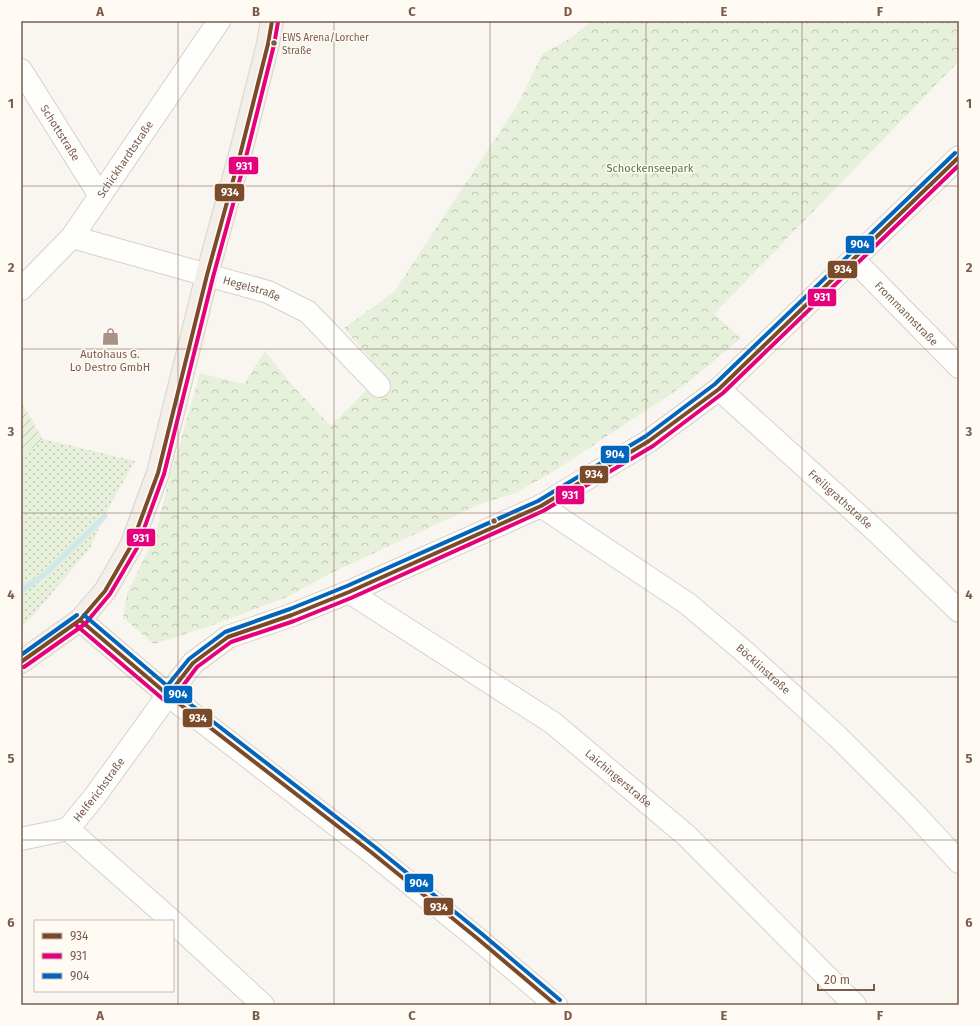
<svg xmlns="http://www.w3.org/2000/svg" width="980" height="1026" viewBox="0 0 980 1026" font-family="'Fira Sans',sans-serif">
<defs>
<pattern id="grass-dots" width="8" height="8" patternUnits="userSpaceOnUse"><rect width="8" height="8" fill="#e7f0db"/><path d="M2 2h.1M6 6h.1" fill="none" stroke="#c0c6b4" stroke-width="1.8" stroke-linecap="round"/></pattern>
<pattern id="park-crowns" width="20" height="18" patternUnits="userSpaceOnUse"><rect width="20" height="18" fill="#e7f0db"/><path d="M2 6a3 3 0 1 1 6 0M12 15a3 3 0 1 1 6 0" fill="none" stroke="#c0c6b4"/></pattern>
<pattern id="garden-furrows" width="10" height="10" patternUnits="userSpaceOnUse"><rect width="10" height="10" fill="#e7f0db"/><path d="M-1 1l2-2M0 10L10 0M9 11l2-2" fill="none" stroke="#c0c6b4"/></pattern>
</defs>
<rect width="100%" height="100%" fill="#f9f5f0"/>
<!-- grass -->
<path fill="url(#grass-dots)" d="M43,439L135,461L110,505L90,548L30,619L21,627V457Z"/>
<!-- park -->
<path fill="url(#park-crowns)" d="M592,21H688L692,23L693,21H959V61L714,314L741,338L686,384L559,468L516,493L480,504L329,574L287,597L210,626L154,644L123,618L127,593L155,537L166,491L200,373L244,384L265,351L292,385L331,426L383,373L344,328L394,292L518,104L542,54L571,38Z"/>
<!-- garden -->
<path fill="url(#garden-furrows)" d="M21,402L43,439L21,457Z"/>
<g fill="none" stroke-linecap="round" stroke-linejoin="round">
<!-- stream -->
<path stroke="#d0e8ea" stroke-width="5.5" d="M21,591L45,574L105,516"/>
<defs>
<g id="minor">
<path id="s1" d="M21,70L100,196"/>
<path id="s2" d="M72,237L268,292L308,312L379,386"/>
<path id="s3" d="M854,260L959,367"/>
<path id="s4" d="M21,289L72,237L219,21"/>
<path id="s5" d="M719,389L877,532L959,611"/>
<path id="s6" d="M541,506L688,604L746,653L837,736L913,812L959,862"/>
<path id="s7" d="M349,592L553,723L687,836L855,1005"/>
<path d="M80,620L168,695L371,852L478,939L556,1005"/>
<path d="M21,839L68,829"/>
<path id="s8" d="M172,921L68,829L95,796L168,695L193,663L228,637L292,615L349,592L541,506L649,441L719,389L959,157"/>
<path d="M173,922L263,1005"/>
</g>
<path id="major" d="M21,662L80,620L105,591L131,546L158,473L207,275L240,155L268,44L272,21"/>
</defs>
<!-- minor casing -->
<use href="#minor" stroke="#d7d1cb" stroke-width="24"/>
<!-- major casing -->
<use href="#major" stroke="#dad1cc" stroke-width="24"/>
<!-- minor -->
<use href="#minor" stroke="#fefefd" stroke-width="22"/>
<!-- major -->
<use href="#major" stroke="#f3eee8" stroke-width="22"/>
<defs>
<path id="bus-1" d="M80,620L168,695L371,852L478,939L556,1005
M21,662L80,620L105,591L131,546L158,473L207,275L240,155L268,44L272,21
M168,695L193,663L228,637L292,615L349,592L541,506L649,441L719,389L959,157"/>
<path id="bus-2" d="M76,625L164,700
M24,667L85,624L110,594L137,548L164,474L213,277L246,157L274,45L278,22
M173,699L197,667L231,642L294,621L351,598L543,511L653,446L723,393L959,165"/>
<path id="bus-3" d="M84,615L172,690L375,847L482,934L560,1000
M21,655L77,615
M163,691L189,659L225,632L290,609L347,586L538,501L646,436L715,384L955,153"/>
</defs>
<!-- bus-1 casing -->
<use href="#bus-1" stroke="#fffaf3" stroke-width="7"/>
<!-- bus-2 casing -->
<use href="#bus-2" stroke="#fffaf3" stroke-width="7"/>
<!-- bus-3 casing -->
<use href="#bus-3" stroke="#fffaf3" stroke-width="7"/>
<!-- bus-1 -->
<use href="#bus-1" stroke="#7a4b2a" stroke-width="4"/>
<!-- bus-2 -->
<use href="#bus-2" stroke="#e5007d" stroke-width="4"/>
<!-- bus-3 -->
<use href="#bus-3" stroke="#0065bd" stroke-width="4"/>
</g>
<!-- grid -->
<path fill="none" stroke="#7a5c4d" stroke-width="1" stroke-opacity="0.55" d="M178,21V1005M334,21V1005M490,21V1005M646,21V1005M802,21V1005M21,186H959M21,349H959M21,513H959M21,677H959M21,840H959"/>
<!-- icons -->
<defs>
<symbol id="shop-bare" viewBox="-9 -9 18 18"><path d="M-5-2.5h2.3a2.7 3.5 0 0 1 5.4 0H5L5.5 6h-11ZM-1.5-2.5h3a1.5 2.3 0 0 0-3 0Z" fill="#a69286" stroke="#fffaf3" stroke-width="2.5" paint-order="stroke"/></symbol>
</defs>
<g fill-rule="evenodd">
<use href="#shop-bare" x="98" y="324" width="25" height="25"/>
</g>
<!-- markers -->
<g fill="#7a5c4d" stroke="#fffaf3" stroke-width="1.5">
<circle cx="274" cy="43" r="3.5"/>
<circle cx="494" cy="521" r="3.5"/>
</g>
<g text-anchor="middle" stroke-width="3" stroke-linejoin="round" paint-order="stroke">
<!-- bus labels -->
<g font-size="10" fill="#7a5c4d" stroke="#fffaf3" text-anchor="start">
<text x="282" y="41">EWS Arena/Lorcher<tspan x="282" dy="13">Straße</tspan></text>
</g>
<!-- street labels -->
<g font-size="11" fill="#7a5c4d" stroke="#fffaf3">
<text dy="4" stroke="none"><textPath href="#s1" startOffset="74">Schottstraße</textPath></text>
<text dy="4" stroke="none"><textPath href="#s4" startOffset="167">Schickhardtstraße</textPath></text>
<text dy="4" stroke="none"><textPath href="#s2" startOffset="187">Hegelstraße</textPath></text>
<text dy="4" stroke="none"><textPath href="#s3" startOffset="75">Frommannstraße</textPath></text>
<text dy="4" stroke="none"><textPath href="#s5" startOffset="164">Freiligrathstraße</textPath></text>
<text dy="4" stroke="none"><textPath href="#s6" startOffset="276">Böcklinstraße</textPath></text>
<text dy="4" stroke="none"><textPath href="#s7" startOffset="328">Laichingerstraße</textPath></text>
<text dy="4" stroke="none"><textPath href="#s8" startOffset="189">Helferichstraße</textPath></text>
</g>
<!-- park labels -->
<g font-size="11" fill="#537a41" stroke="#fffaf3">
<text x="650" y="172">Schockenseepark</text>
</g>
<!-- poi labels -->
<g font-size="11" fill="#7a5c4d" stroke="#fffaf3">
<text x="110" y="358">Autohaus G.<tspan x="110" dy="13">Lo Destro GmbH</tspan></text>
</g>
</g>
<g stroke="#fffaf3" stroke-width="1.5">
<rect x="228" y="156" width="31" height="19" rx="4" fill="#e5007d"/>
<rect x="214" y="183" width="31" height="19" rx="4" fill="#7a4b2a"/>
<rect x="845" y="235" width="30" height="19" rx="4" fill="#0065bd"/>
<rect x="827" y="260" width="31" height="19" rx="4" fill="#7a4b2a"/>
<rect x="807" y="288" width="30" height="19" rx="4" fill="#e5007d"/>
<rect x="600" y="445" width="30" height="19" rx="4" fill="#0065bd"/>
<rect x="579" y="465" width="30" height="19" rx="4" fill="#7a4b2a"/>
<rect x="555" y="485" width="30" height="20" rx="4" fill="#e5007d"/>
<rect x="126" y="528" width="30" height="19" rx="4" fill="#e5007d"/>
<rect x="163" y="685" width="30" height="19" rx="4" fill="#0065bd"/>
<rect x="182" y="708" width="31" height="20" rx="4" fill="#7a4b2a"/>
<rect x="404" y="873" width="30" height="20" rx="4" fill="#0065bd"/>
<rect x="423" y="897" width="31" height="19" rx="4" fill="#7a4b2a"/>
</g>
<g font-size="11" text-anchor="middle" font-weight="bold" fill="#fff">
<text x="244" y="170">931</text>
<text x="230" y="196">934</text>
<text x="860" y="248">904</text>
<text x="843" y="273">934</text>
<text x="822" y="301">931</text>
<text x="615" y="458">904</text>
<text x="594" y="478">934</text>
<text x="570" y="499">931</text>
<text x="141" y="542">931</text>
<text x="178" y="698">904</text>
<text x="198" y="722">934</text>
<text x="419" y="887">904</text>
<text x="439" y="911">934</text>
</g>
<!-- border -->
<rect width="980" height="1026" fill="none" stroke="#fffaf3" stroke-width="44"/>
<!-- legend -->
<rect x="34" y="920" width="140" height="72" fill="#fffaf3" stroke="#cabbb1"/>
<rect x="42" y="933" width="20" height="6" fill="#7a4b2a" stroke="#cabbb1"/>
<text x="70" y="940" font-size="12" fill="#7a5c4d">934</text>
<rect x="42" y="953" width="20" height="6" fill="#e5007d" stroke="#cabbb1"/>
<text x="70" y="960" font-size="12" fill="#7a5c4d">931</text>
<rect x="42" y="973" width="20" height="6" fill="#0065bd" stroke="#cabbb1"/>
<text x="70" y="980" font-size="12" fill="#7a5c4d">904</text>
<!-- scale -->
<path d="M818 984v6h56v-6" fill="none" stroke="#7a5c4d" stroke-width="2"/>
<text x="824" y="984" font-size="12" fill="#7a5c4d" stroke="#fffaf3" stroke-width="3" paint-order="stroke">20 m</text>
<rect x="22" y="22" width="936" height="982" fill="none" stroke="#7a5c4d" stroke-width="1.5"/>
<g font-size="13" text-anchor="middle" font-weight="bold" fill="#7a5c4d">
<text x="100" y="16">A</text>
<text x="256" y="16">B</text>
<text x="412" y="16">C</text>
<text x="568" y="16">D</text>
<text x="724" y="16">E</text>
<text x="880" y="16">F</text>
<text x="11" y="108">1</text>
<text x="969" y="108">1</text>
<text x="11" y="272">2</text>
<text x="969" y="272">2</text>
<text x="11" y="436">3</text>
<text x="969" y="436">3</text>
<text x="11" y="599">4</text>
<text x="969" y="599">4</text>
<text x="11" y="763">5</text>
<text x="969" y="763">5</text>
<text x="11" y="927">6</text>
<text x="969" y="927">6</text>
<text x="100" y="1020">A</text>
<text x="256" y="1020">B</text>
<text x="412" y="1020">C</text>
<text x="568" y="1020">D</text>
<text x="724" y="1020">E</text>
<text x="880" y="1020">F</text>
</g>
</svg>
